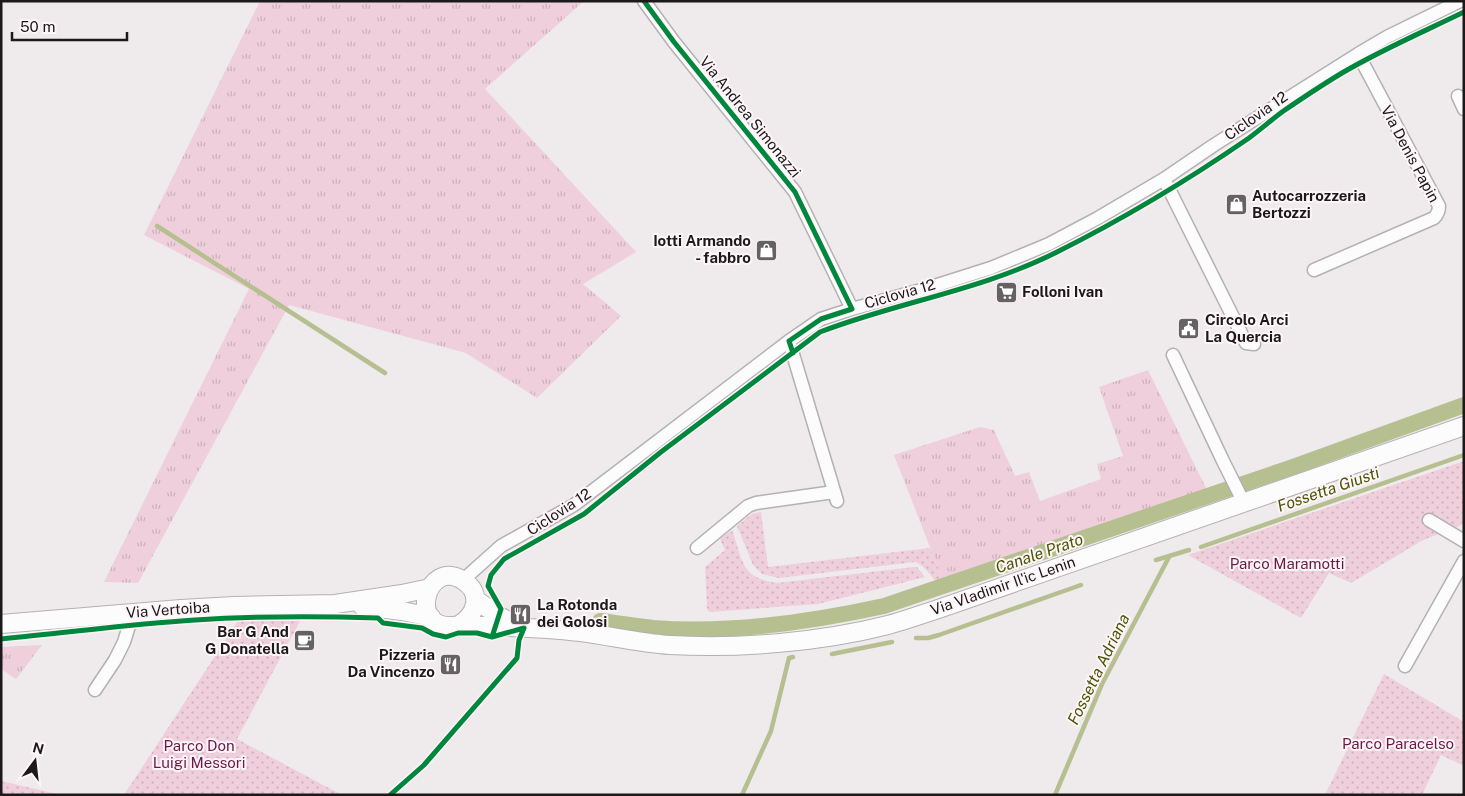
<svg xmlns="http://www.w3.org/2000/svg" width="1465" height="796" viewBox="0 0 1465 796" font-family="'Public Sans',sans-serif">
<defs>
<pattern id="grass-tufts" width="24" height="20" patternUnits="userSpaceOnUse" patternTransform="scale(1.25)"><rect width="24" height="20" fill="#efcfdc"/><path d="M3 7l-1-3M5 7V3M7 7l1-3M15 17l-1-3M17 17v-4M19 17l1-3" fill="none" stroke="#ccb1bc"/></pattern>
<pattern id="park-dots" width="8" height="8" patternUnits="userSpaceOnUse" patternTransform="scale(1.25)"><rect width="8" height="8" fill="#efcfdc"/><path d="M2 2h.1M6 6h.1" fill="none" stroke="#ccb1bc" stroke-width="1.8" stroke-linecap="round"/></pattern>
</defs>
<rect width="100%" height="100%" fill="#efeaec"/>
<!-- grass -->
<path fill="url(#grass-tufts)" d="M260,1H584L485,89L636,252L583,284L621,316L537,398L466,353L289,305L138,583L104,582L249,289L144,235Z
M1148,370L1208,492L944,583L894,455L980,427L994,430L1015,476L1029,472L1040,501L1101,479L1097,464L1123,456L1099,387Z
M42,645L16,679L1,669V647Z"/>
<!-- park -->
<path fill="url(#park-dots)" d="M1464,461V524L1423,540L1351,583L1329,573L1301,618L1188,555Z
M761,512L768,567L930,548L947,590C933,584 929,567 915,562L779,578L762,574L753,565L737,526L752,514Z
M732,530C743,560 740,578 777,583L914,567H917L925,577L818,604L709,612L707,608L705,567L725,550L720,539Z
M301,619L237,739L342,795H124L238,621Z
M1384,674L1464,722V766L1441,755L1422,795H1325Z
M1,781L61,795H1Z"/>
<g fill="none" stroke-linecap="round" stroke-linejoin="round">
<!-- stream -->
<path stroke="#b6bf90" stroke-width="4.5" d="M157,226L385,373
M1201,547L1464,455
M1156,560L1189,550
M916,638H928L939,635L1081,585
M832,654L892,642
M742,795L771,731L789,658L793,657
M1055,795L1102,684L1169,557"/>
<!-- canal -->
<path stroke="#b6bf90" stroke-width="16" d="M600,621C617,623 635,626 653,628C727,634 811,622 884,606L1290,468L1464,405"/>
<defs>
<path id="minor" d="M644,1L674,42L795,192L852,309
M1458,96L1464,109
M1164,179L1246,343L1254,344
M1314,270L1434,218C1438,214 1439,211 1439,206L1358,54
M789,341L837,501
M1173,355L1223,461L1244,503
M1429,520L1464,541
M697,548L748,506L756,503L834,492
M463,580L501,546L574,505L789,341L821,319L852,309L925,289L991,268L1049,244L1098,218L1164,179L1214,145L1358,54L1387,37L1460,1
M1405,666L1464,561
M95,690L115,660L124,642L133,613"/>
<path id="secondary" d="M476,600L499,616L517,625
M362,606L402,611L431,617
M1,624L181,609L234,606L335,604L402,594L430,588
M459,625C476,615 483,594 464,581C425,555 405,636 459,625C502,627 545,627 588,633C615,637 642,643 670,645C740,649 821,642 888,625C909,619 929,612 950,605L1464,426"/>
</defs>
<!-- minor casing -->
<use href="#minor" stroke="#b5b0b2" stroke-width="15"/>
<!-- secondary casing -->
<use href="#secondary" stroke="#b5b0b2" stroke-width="20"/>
<!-- minor -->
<use href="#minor" stroke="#fdfcfc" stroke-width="12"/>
<!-- secondary -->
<use href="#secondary" stroke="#fdfcfc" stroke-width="18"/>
<defs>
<path id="cycleway" d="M644,1L674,42L795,192L852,309L821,319L789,341L793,353
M492,637L501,609L488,586L491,575L504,559L584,514L661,452L820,332C898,302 982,290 1057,252C1123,219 1188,180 1249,138C1260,130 1270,121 1282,112C1301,99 1322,85 1342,73C1381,50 1423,32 1464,12
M1,639C66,633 130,624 195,620C256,616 317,616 378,618L383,623L422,628L433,634L446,637L458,633H477L492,637L524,628
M390,795L424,765L517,658L519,640L524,628"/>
</defs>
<!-- cycleway casing -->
<use href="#cycleway" stroke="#fef5f8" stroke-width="8"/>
<!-- cycleway -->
<use href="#cycleway" stroke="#00873e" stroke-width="5"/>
</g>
<!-- icons -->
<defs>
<symbol id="shop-square" viewBox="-11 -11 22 22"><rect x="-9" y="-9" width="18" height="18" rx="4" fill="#666264" stroke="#fef5f8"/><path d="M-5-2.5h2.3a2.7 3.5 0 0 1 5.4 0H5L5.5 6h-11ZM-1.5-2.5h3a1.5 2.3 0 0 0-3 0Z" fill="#fff"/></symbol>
<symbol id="supermarket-square" viewBox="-11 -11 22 22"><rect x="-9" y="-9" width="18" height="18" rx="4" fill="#666264" stroke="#fef5f8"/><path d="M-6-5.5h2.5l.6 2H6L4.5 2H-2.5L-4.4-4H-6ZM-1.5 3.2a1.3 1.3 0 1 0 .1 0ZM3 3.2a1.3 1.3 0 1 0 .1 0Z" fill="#fff"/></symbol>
<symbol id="civic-square" viewBox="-11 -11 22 22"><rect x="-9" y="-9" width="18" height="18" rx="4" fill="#666264" stroke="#fef5f8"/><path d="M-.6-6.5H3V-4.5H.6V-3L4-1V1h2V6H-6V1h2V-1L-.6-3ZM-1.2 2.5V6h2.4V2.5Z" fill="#fff"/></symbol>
<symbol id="restaurant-square" viewBox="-11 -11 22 22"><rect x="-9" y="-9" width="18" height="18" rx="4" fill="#666264" stroke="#fef5f8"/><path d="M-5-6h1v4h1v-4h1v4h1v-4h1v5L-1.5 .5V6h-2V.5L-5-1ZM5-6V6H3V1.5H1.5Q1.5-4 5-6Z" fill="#fff"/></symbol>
<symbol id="cafe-square" viewBox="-11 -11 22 22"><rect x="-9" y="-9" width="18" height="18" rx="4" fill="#666264" stroke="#fef5f8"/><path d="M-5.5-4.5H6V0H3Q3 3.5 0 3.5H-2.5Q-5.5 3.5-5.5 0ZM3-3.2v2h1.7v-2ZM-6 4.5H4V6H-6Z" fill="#fff"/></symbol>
</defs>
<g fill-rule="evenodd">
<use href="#shop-square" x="1224" y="192" width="25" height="25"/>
<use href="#shop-square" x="754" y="238" width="25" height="25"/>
<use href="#supermarket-square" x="994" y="280" width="25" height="25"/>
<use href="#civic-square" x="1176" y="316" width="25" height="25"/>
<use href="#restaurant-square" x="508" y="602" width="25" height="25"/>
<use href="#cafe-square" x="292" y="628" width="25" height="25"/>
<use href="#restaurant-square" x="438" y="652" width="25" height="25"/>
</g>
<g text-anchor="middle" stroke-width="4" stroke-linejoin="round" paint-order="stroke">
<!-- street labels -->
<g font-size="15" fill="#1c191a" stroke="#fef5f8">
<text transform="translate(1256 116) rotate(-35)" y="5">Ciclovia 12</text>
<text transform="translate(750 117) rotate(51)" y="5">Via Andrea Simonazzi</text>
<text transform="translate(1410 154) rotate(62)" y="5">Via Denis Papin</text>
<text transform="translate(900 294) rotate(-16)" y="5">Ciclovia 12</text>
<text transform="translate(559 512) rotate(-33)" y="5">Ciclovia 12</text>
<text transform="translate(1003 586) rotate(-19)" y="5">Via Vladimir Il'ic Lenin</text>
<text transform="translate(168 610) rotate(-4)" y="5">Via Vertoiba</text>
</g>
<!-- poi labels -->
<g font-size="15" font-weight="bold" fill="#1c191a" stroke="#fef5f8" text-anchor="start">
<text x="1252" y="201">Autocarrozzeria<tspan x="1252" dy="17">Bertozzi</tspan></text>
<text x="751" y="246" text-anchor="end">Iotti Armando<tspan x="751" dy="17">- fabbro</tspan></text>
<text x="1022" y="297">Folloni Ivan</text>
<text x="1205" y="325">Circolo Arci<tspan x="1205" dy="17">La Quercia</tspan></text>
<text x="537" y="610">La Rotonda<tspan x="537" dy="17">dei Golosi</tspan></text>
<text x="289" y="637" text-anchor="end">Bar G And<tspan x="289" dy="17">G Donatella</tspan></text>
<text x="435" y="660" text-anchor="end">Pizzeria<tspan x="435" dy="17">Da Vincenzo</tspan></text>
</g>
<!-- park labels -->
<g font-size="15" fill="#6c1944" stroke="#fef5f8">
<text x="1287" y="569">Parco Maramotti</text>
<text x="1398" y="749">Parco Paracelso</text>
<text x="199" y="751">Parco Don<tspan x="199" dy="17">Luigi Messori</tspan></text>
</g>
<!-- water labels -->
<g font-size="16" font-style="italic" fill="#4a5603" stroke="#fef5f8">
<text transform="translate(1328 489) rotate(-19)" y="6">Fossetta Giusti</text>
<text transform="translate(1039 553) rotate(-19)" y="6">Canale Prato</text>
<text transform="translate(1098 669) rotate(-64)" y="6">Fossetta Adriana</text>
</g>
</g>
<!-- border -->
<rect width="1465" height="796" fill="none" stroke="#1c191a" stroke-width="5"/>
<!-- north arrow -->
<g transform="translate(35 761) rotate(15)" stroke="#fef5f8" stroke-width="4" paint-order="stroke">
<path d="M0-4L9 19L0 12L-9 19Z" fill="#1c191a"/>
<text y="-8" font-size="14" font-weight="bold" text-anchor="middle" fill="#1c191a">N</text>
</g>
<!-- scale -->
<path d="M12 32v8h115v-8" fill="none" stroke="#1c191a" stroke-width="2.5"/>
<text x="20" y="32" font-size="15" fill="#1c191a" stroke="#fef5f8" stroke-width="4" paint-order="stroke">50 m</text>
</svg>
